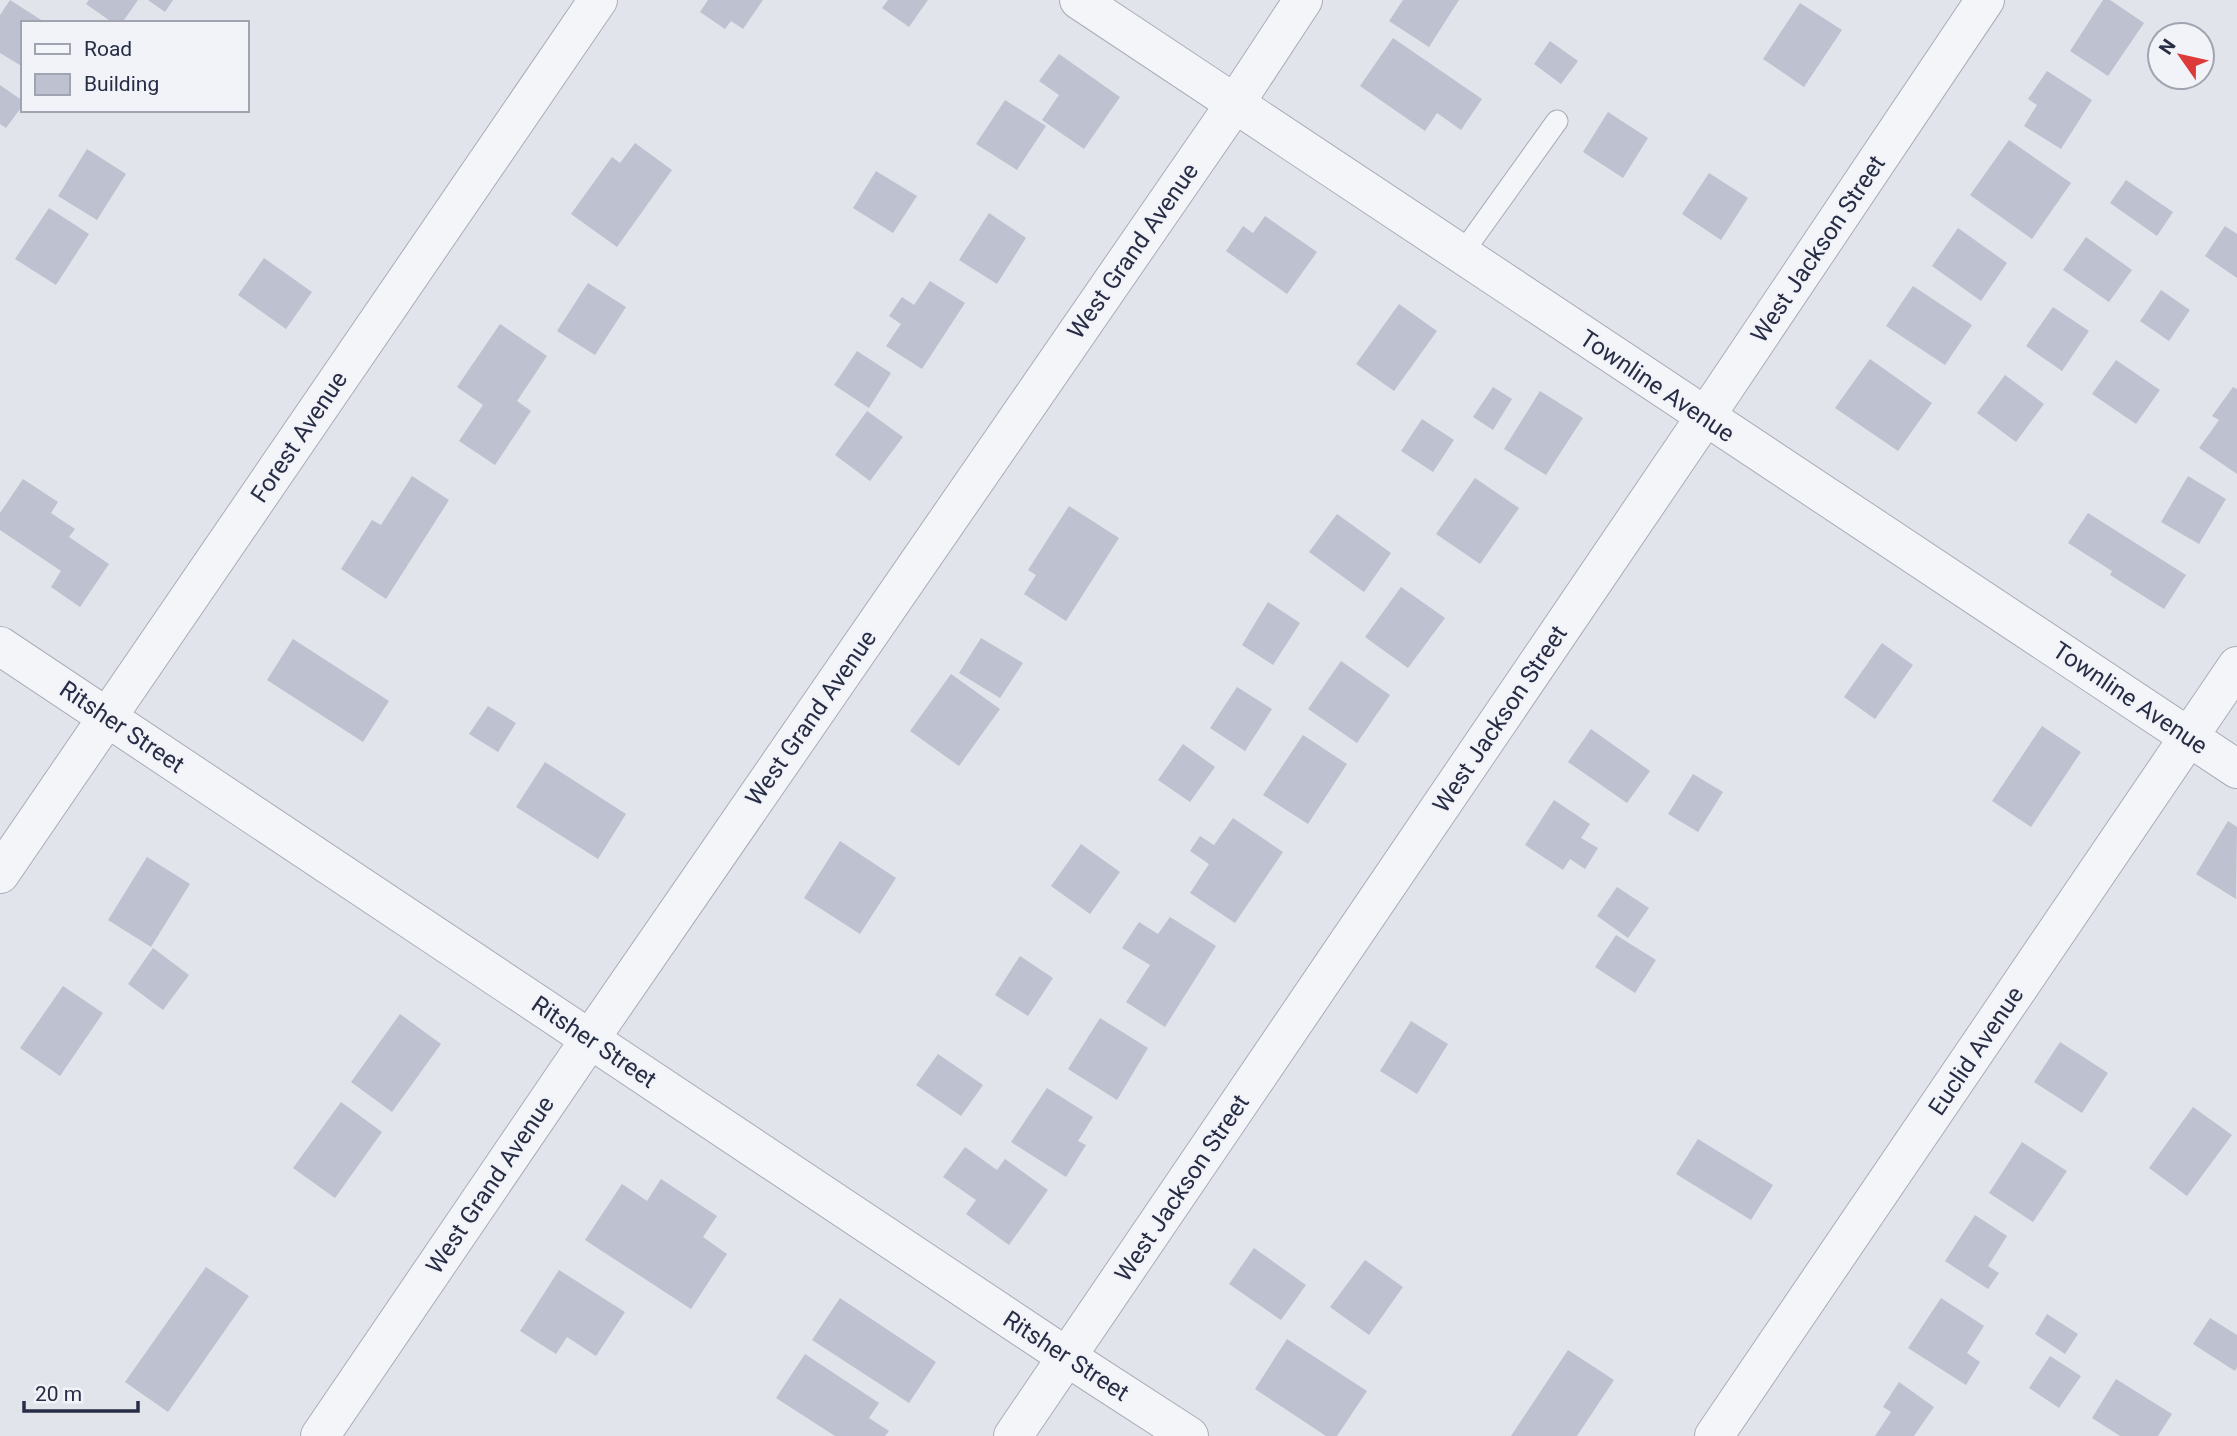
<svg xmlns="http://www.w3.org/2000/svg" width="2237" height="1436" viewBox="0 0 2237 1436" font-family="Roboto,sans-serif">
<rect width="100%" height="100%" fill="#e1e4eb"/>
<!-- building -->
<path fill="#bec1cf" d="M10,0L46,23H23V67L0,53V15Z
M89,0H138L122,23H113L86,4Z
M148,0H173L165,12Z
M708,0H763L743,29L731,21L725,29L700,12Z
M888,0H928L909,27L882,8Z
M1403,0H1459L1429,47L1389,21Z
M2103,0H2110L2144,23L2108,76L2070,51Z
M1800,3L1842,30L1804,87L1763,59Z
M1393,38L1482,99L1461,130L1437,113L1425,131L1360,86Z
M1550,41L1578,61L1561,84L1534,64Z
M1059,54L1120,97L1084,149L1042,120L1059,95L1039,81Z
M2047,71L2092,100L2061,149L2024,126L2037,105L2028,99Z
M0,85L23,101V105L6,128L0,124Z
M1005,100L1046,126L1017,170L976,144Z
M1608,112L1648,138L1623,178L1583,152Z
M2009,140L2071,183L2032,239L1970,195Z
M635,143L672,170L617,247L571,214L612,157L620,163Z
M87,149L126,174L97,220L58,196Z
M876,171L917,196L893,233L853,208Z
M1709,173L1748,198L1721,240L1682,214Z
M2126,180L2173,212L2157,236L2110,203Z
M49,208L89,234L56,285L15,259Z
M989,213L1026,238L997,284L959,260Z
M1265,216L1317,252L1287,294L1226,251L1243,226L1253,233Z
M2225,226L2237,234V278L2205,256Z
M1958,228L2007,263L1981,301L1932,266Z
M2086,237L2132,270L2109,302L2063,270Z
M264,258L312,292L286,329L238,295Z
M930,281L965,303L922,369L886,346L901,324L889,316L902,297L914,305Z
M588,283L626,307L595,355L557,331Z
M1913,286L1972,325L1945,365L1886,326Z
M2161,290L2190,310L2169,341L2140,321Z
M1399,304L1437,331L1394,391L1356,364Z
M2053,307L2089,331L2062,371L2026,346Z
M500,324L547,356L517,401L531,411L495,465L459,441L483,405L457,387Z
M857,351L891,373L869,408L834,385Z
M1870,359L1932,403L1898,451L1835,408Z
M2116,360L2160,390L2136,424L2092,394Z
M2005,375L2044,404L2016,442L1977,413Z
M1493,387L1512,399L1493,430L1473,417Z
M2233,387L2237,389V474L2199,448L2219,420L2212,416Z
M1540,391L1583,418L1546,475L1504,449Z
M867,411L903,437L870,481L835,455Z
M1422,419L1454,440L1433,472L1401,451Z
M412,476L449,500L386,599L341,569L372,520L381,525Z
M2188,476L2226,499L2199,544L2161,522Z
M1475,478L1519,508L1480,564L1436,534Z
M23,479L58,502L51,513L75,529L69,537L109,564L80,607L51,587L61,571L0,530V513Z
M1069,506L1119,538L1066,621L1024,594L1036,575L1028,570Z
M2088,513L2186,575L2164,609L2110,575L2112,571L2068,543Z
M1337,514L1391,553L1364,592L1309,552Z
M1401,587L1445,618L1408,668L1365,637Z
M1268,602L1300,623L1273,665L1242,645Z
M981,638L1023,663L1000,698L959,673Z
M293,639L389,701L363,742L267,680Z
M1882,643L1913,665L1875,719L1844,697Z
M1341,661L1390,695L1357,743L1308,709Z
M951,674L1000,709L959,766L910,731Z
M1237,687L1272,709L1245,751L1210,728Z
M488,706L516,723L498,752L469,734Z
M2042,726L2081,752L2031,827L1992,801Z
M1591,729L1650,771L1627,803L1568,762Z
M1303,735L1347,764L1308,824L1263,795Z
M1183,744L1215,767L1190,802L1158,780Z
M545,762L626,814L598,859L516,807Z
M1693,774L1723,792L1698,832L1668,814Z
M1554,800L1590,824L1581,838L1598,848L1585,869L1570,859L1563,870L1525,845Z
M1233,818L1283,852L1235,923L1190,893L1209,864L1190,851L1200,836L1214,845Z
M2228,821L2237,827L2236,899L2196,874Z
M840,841L896,878L860,934L804,898Z
M1081,844L1120,872L1090,914L1051,886Z
M147,857L190,884L151,947L108,920Z
M1617,887L1649,908L1628,938L1597,916Z
M1170,917L1216,946L1165,1027L1126,1002L1150,965L1122,948L1139,922L1158,934Z
M1616,935L1656,960L1635,993L1595,967Z
M153,948L189,975L163,1010L128,984Z
M1020,956L1053,978L1028,1016L995,995Z
M63,986L103,1013L60,1076L20,1048Z
M400,1014L441,1044L392,1112L351,1082Z
M1100,1018L1148,1048L1117,1100L1068,1069Z
M1411,1021L1448,1044L1417,1094L1380,1071Z
M2060,1042L2108,1073L2082,1113L2034,1082Z
M938,1054L983,1085L961,1116L916,1085Z
M1047,1088L1093,1117L1078,1141L1086,1145L1066,1177L1011,1142Z
M341,1102L382,1132L335,1198L293,1168Z
M2193,1107L2232,1135L2187,1196L2149,1168Z
M1698,1139L1773,1185L1751,1220L1676,1174Z
M2022,1142L2067,1171L2033,1222L1989,1193Z
M965,1147L997,1170L1005,1159L1048,1190L1009,1245L966,1214L976,1200L943,1177Z
M661,1179L717,1216L703,1237L727,1254L691,1309L585,1240L622,1184L647,1201Z
M1975,1215L2007,1236L1988,1266L1999,1273L1988,1289L1945,1261Z
M1254,1248L1306,1285L1281,1320L1229,1284Z
M1365,1260L1403,1287L1369,1335L1330,1307Z
M206,1267L249,1296L168,1412L125,1382Z
M559,1270L625,1312L596,1356L567,1337L556,1354L520,1331Z
M840,1298L936,1362L909,1403L812,1340Z
M1941,1298L1984,1326L1967,1353L1980,1362L1966,1385L1908,1348Z
M2047,1314L2078,1334L2065,1354L2035,1334Z
M2210,1318L2237,1335V1367L2235,1371L2193,1344Z
M1287,1339L1367,1391L1337,1436H1326L1255,1389Z
M1568,1350L1614,1380L1577,1436H1511Z
M805,1354L879,1403L869,1418L889,1431L885,1436H835L776,1398Z
M2050,1356L2081,1376L2059,1408L2029,1388Z
M2116,1379L2172,1414L2158,1436H2120L2092,1418Z
M1899,1382L1934,1407L1914,1436H1875L1891,1412L1883,1407Z"/>
<g fill="none" stroke-linecap="round" stroke-linejoin="round">
<defs>
<path id="service" d="M1461,255L1557,121"/>
<path id="minor" d="M1079,0L2237,769
M0,646L1067,1357L1189,1436
M0,874L598,0
M320,1436L590,1039L1234,105L1303,0
M1013,1436L1705,417L1985,0
M1714,1436L2237,666"/>
</defs>
<!-- service casing -->
<use href="#service" stroke="#a9adb9" stroke-width="23"/>
<!-- minor casing -->
<use href="#minor" stroke="#a9adb9" stroke-width="40"/>
<!-- service -->
<use href="#service" stroke="#f4f5f9" stroke-width="21"/>
<!-- minor -->
<use href="#minor" stroke="#f4f5f9" stroke-width="38"/>
</g>
<g text-anchor="middle" stroke-width="5" stroke-linejoin="round" paint-order="stroke">
<!-- street labels -->
<g font-size="24" fill="#272d45" stroke="#f1f3f8">
<text transform="translate(1818 249) rotate(-56)" y="8">West Jackson Street</text>
<text transform="translate(1133 251) rotate(-55)" y="8">West Grand Avenue</text>
<text transform="translate(1657 386) rotate(34)" y="8">Townline Avenue</text>
<text transform="translate(299 437) rotate(-56)" y="8">Forest Avenue</text>
<text transform="translate(2130 698) rotate(34)" y="8">Townline Avenue</text>
<text transform="translate(811 718) rotate(-55)" y="8">West Grand Avenue</text>
<text transform="translate(1500 719) rotate(-56)" y="8">West Jackson Street</text>
<text transform="translate(122 727) rotate(34)" y="8">Ritsher Street</text>
<text transform="translate(594 1042) rotate(34)" y="8">Ritsher Street</text>
<text transform="translate(1976 1051) rotate(-56)" y="8">Euclid Avenue</text>
<text transform="translate(490 1185) rotate(-56)" y="8">West Grand Avenue</text>
<text transform="translate(1182 1188) rotate(-56)" y="8">West Jackson Street</text>
<text transform="translate(1066 1356) rotate(33)" y="8">Ritsher Street</text>
</g>
</g>
<!-- legend -->
<rect x="21" y="21" width="228" height="91" fill="#f1f3f8" stroke="#a0a4b0" stroke-width="2"/>
<rect x="35" y="44" width="35" height="10" fill="#f4f5f9" stroke="#a0a4b0" stroke-width="2"/>
<text x="84" y="56" font-size="21" fill="#272d45">Road</text>
<rect x="35" y="74" width="35" height="21" fill="#bec1cf" stroke="#a0a4b0" stroke-width="2"/>
<text x="84" y="91" font-size="21" fill="#272d45">Building</text>
<!-- north arrow -->
<g transform="translate(2181 56) rotate(304)"><circle r="33" fill="#f1f3f8" stroke="#a0a4b0" stroke-width="2"/>
<path d="M0-5L12 26L0 18L-12 26Z" fill="#dd3b3a"/>
<text y="-10" font-size="19" font-weight="bold" text-anchor="middle" fill="#272d45">N</text>
</g>
<!-- scale -->
<path d="M24 1401v10h114v-10" fill="none" stroke="#272d45" stroke-width="3.5"/>
<text x="35" y="1401" font-size="21" fill="#272d45" stroke="#f1f3f8" stroke-width="5" paint-order="stroke">20 m</text>
</svg>
